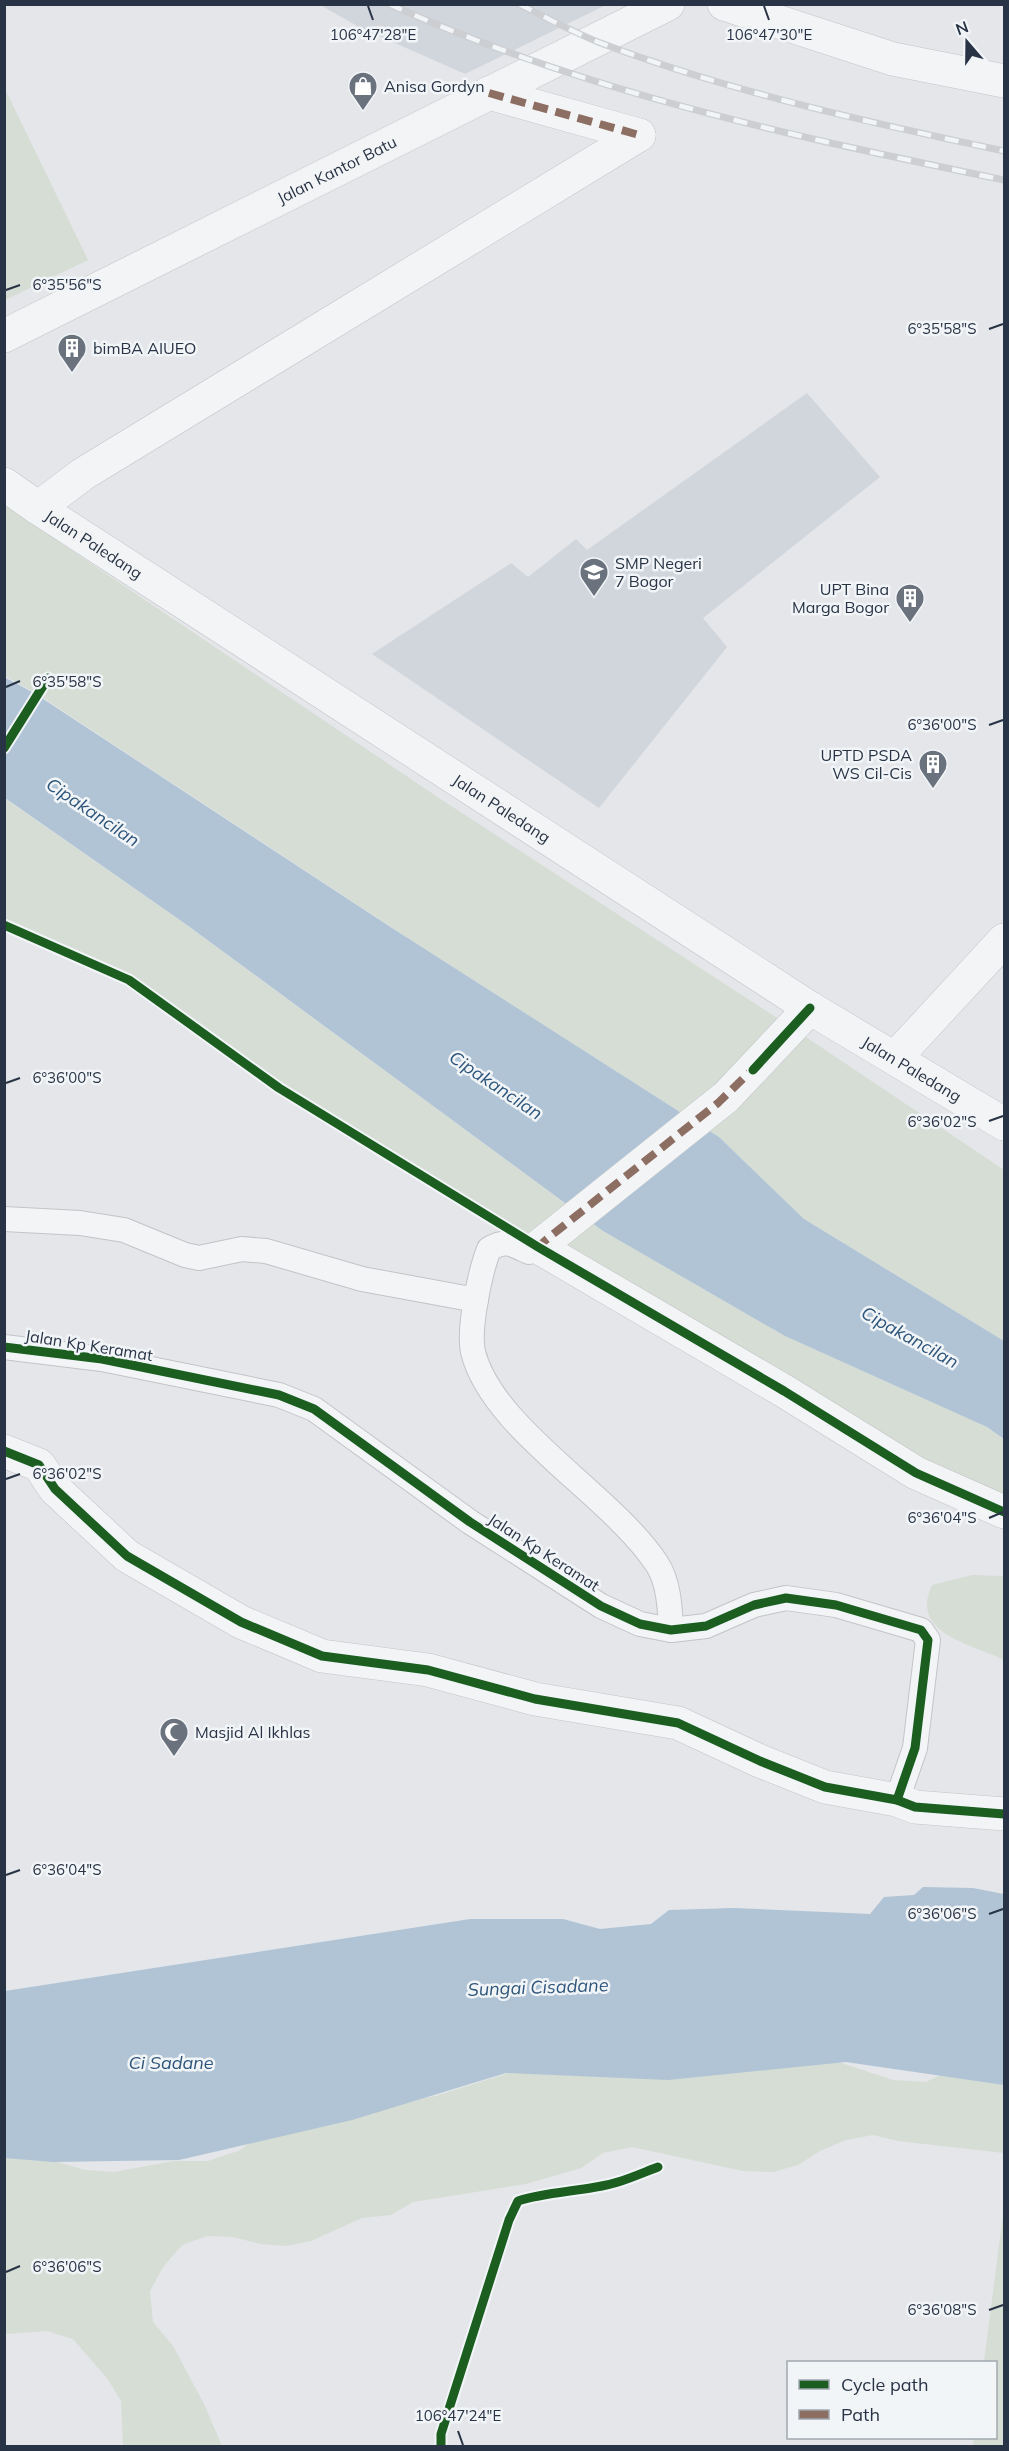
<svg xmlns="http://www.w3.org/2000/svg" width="1009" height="2451" font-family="Mulish,sans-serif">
	<rect width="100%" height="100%" fill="#e4e6e9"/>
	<g fill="#d1d6dd">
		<polygon points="320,5 606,5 465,74 361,28"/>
		<polygon points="807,393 880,477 703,618 727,647 599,808 372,654 511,563 528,577 576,539 587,550"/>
	</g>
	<g fill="#d5ddd4">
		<polygon points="4,87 88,260 5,300 4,300"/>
		<polygon points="4,505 442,800 791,1027 1004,1170 1004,1341 804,1219 719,1137 420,946 34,692 5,676"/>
		<polygon points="4,798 181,921 603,1231 785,1336 987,1427 1004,1439 1004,1512 443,1188 279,1088 129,980 5,925"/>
		<path d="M972 1575 1004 1576V1664L1002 1659C978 1647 927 1637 927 1604 927 1598 930 1591 932 1585Z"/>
		<polygon points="805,2051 893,2080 926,2082 951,2070 1004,2076 1004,2153 898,2141 873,2135 846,2140 820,2151 798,2165 773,2172 743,2171 632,2147 603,2153 581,2168 526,2184 413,2202 391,2215 362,2218 311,2241 286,2246 261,2244 233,2237 207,2236 182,2245 163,2267 150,2291 153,2322 173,2346 204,2404 222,2446 123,2446 121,2401 107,2378 73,2339 47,2331 5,2334 4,2154 50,2160 85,2170 114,2172 174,2161 208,2161 238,2151 287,2119 436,2096 527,2067"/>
		<polygon points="1004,2207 1004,2446 973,2446 974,2438 996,2438 996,2362 984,2362"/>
	</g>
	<g fill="#b0c4d6">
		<polygon points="4,677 34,693 392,928 719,1137 804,1219 1004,1341 1004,1439 987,1427 785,1336 603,1231 187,925 5,798"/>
		<polygon points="923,1887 973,1888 1004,1894 1004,2085 846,2062 668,2080 506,2073 352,2120 179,2160 53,2162 5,2158 5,1991 470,1919 563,1919 600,1929 651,1924 669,1910 734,1908 870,1914 884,1897 914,1895"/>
	</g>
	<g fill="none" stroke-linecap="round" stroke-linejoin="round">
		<g stroke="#c2c4c7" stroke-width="26">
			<g id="service">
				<polyline points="4,1219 80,1223 124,1230 185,1255 199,1258 242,1249 266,1251 362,1279 476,1300"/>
				<path d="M538 1247 529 1252C512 1244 506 1239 489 1249 480 1272 468 1329 473 1352 492 1429 612 1495 657 1564 669 1582 670 1609 671 1630"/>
				<polyline points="4,1347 102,1359 279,1395 314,1409 470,1522 601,1606 640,1624 671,1630 706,1626 754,1605 786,1598 836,1605 921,1630 928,1640 915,1748 897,1800"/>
			</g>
		</g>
		<g stroke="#c2c4c7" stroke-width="34">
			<g id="minor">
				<polyline points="724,4 893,59 1004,81"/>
				<polyline points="489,93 639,135"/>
				<path id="s1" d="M4 336 668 4"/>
				<polyline points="38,508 83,474 639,135"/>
				<polyline points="810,1008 726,1097 538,1247 784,1391 916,1473 1004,1512"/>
				<polyline points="896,1057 1004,940"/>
				<polyline points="4,1451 39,1465 55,1489 127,1556 241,1622 322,1656 428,1670 535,1699 678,1723 760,1761 825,1787 897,1800 915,1807 1004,1814"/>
			</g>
		</g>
		<g stroke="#c2c4c7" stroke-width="34">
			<g id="tertiary">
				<path id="s2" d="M4 484 38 508 810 1008 1004 1124"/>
			</g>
		</g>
		<use href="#service" stroke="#f3f4f6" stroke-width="24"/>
		<use href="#minor" stroke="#f3f4f6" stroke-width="33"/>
		<use href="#tertiary" stroke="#f3f4f6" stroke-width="33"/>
		<g stroke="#ccced1" stroke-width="7">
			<g id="rail">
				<path d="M389 4C584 92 796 137 1004 180"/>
				<path d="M519 4C545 17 571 31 598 42 730 92 867 122 1004 151"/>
			</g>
		</g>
		<use href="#rail" stroke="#f2f5f8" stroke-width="4.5" stroke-dasharray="14" stroke-linecap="butt"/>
		<g stroke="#8d6e63" stroke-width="8" stroke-dasharray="15 8" stroke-linecap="butt">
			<polyline points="489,93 639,135"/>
			<polyline points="540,1249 538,1247 547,1239 718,1103 757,1065"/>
		</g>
		<g stroke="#f2f5f8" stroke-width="13">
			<g id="cycleway">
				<polyline points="4,748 48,678"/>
				<polyline points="4,925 129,980 279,1088 538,1247 784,1391 916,1473 1004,1512"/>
				<polyline points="753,1070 810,1008"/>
				<polyline points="4,1347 102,1359 279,1395 314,1409 470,1522 601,1606 640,1624 671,1630 706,1626 754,1605 786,1598 836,1605 921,1630 928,1640 915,1748 897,1800"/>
				<polyline points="4,1451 39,1465 55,1489 127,1556 241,1622 322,1656 428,1670 535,1699 678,1723 760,1761 825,1787 897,1800 915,1807 1004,1814"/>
				<path d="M441 2446V2434L509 2220 518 2201C543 2193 569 2192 596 2187 618 2184 637 2175 658 2167"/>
			</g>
		</g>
		<use href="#cycleway" stroke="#1b5e20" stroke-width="9"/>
	</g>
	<path fill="none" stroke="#283445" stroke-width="2" d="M368 6 373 20M764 6 769 20M6 290 20 285M989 329 1003 324M6 687 20 681M989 725 1003 720M6 1083 20 1078M989 1121 1003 1116M6 1479 20 1474M989 1518 1003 1512M6 1875 20 1870M989 1914 1003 1909M6 2272 20 2266M989 2310 1003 2305M458 2431 463 2445"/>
	<defs>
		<g id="shop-pin" transform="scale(1.5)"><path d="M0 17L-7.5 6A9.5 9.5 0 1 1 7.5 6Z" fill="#6a727e" stroke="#f2f5f8"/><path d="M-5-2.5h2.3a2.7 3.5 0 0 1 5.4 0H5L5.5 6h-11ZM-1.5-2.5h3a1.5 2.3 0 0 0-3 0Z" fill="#fff"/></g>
		<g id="building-pin" transform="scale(1.5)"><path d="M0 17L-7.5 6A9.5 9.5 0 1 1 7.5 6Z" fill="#6a727e" stroke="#f2f5f8"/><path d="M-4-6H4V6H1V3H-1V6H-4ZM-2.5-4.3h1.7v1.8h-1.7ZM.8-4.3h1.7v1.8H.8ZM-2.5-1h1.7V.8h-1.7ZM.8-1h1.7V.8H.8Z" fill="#fff"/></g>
		<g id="school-pin" transform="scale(1.5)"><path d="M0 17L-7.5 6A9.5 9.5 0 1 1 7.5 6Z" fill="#6a727e" stroke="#f2f5f8"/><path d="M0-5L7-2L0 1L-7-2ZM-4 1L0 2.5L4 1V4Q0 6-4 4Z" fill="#fff"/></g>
		<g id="mosque-pin" transform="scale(1.5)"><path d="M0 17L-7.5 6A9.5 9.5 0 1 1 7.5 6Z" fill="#6a727e" stroke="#f2f5f8"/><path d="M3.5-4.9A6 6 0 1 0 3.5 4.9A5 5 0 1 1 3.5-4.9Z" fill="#fff"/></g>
	</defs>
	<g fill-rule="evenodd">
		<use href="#shop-pin" x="363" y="86"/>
		<use href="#building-pin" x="72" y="348"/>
		<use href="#school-pin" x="594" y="572"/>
		<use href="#building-pin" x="910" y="598"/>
		<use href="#building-pin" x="933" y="764"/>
		<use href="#mosque-pin" x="174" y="1732"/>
	</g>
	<g text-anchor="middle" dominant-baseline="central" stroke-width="5" stroke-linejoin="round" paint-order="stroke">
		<g font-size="16" fill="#283445" stroke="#f2f5f8" text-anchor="start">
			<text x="384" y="86">Anisa Gordyn</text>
			<text x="93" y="348">bimBA AIUEO</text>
			<text x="615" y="563">SMP Negeri<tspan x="615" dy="18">7 Bogor</tspan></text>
			<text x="889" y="589" text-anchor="end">UPT Bina<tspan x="889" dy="18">Marga Bogor</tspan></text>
			<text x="912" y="755" text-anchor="end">UPTD PSDA<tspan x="912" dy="18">WS Cil-Cis</tspan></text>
			<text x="195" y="1732">Masjid Al Ikhlas</text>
		</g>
		<g font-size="16" fill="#283445" stroke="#f2f5f8">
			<text stroke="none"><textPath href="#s1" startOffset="372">Jalan Kantor Batu</textPath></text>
			<text stroke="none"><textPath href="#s2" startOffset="108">Jalan Paledang</textPath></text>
			<text stroke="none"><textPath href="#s2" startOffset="594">Jalan Paledang</textPath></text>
			<text stroke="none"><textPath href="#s2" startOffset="1080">Jalan Paledang</textPath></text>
			<text transform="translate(89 1345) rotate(9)">Jalan Kp Keramat</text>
			<text transform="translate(544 1552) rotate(33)">Jalan Kp Keramat</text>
		</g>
		<g font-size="18" font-style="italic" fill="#2e557c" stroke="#f2f5f8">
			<text transform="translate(93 812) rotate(34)">Cipakancilan</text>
			<text transform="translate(496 1085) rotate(34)">Cipakancilan</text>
			<text transform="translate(910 1337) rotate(29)">Cipakancilan</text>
			<text transform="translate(538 1987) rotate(-2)">Sungai Cisadane</text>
			<text x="171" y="2062">Ci Sadane</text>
		</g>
	</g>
	<g font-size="15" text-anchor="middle" fill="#283445" stroke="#f2f5f8" stroke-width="5" stroke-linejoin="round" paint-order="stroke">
		<text x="373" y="40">106°47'28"E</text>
		<text x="769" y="40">106°47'30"E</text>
		<text x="67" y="290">6°35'56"S</text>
		<text x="942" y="334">6°35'58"S</text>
		<text x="67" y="687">6°35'58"S</text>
		<text x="942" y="730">6°36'00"S</text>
		<text x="67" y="1083">6°36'00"S</text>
		<text x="942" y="1127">6°36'02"S</text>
		<text x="67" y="1479">6°36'02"S</text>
		<text x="942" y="1523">6°36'04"S</text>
		<text x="67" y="1875">6°36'04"S</text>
		<text x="942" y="1919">6°36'06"S</text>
		<text x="67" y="2272">6°36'06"S</text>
		<text x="942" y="2315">6°36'08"S</text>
		<text x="458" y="2421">106°47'24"E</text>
	</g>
	<rect width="1009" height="2451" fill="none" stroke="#283445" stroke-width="12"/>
	<rect x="787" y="2361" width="210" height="78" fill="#f2f5f8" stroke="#a1a8b0" stroke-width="1.5"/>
	<rect x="799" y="2380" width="30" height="9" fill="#1b5e20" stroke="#a1a8b0" stroke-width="1.5"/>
	<text x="841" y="2391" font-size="18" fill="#283445">Cycle path</text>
	<rect x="799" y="2410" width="30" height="9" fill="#8d6e63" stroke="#a1a8b0" stroke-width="1.5"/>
	<text x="841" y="2421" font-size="18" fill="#283445">Path</text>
	<g transform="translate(967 42) rotate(340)" stroke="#f2f5f8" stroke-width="4.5" paint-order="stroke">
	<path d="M0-4.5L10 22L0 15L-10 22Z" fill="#283445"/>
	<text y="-9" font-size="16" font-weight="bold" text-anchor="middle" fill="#283445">N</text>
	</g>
</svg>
